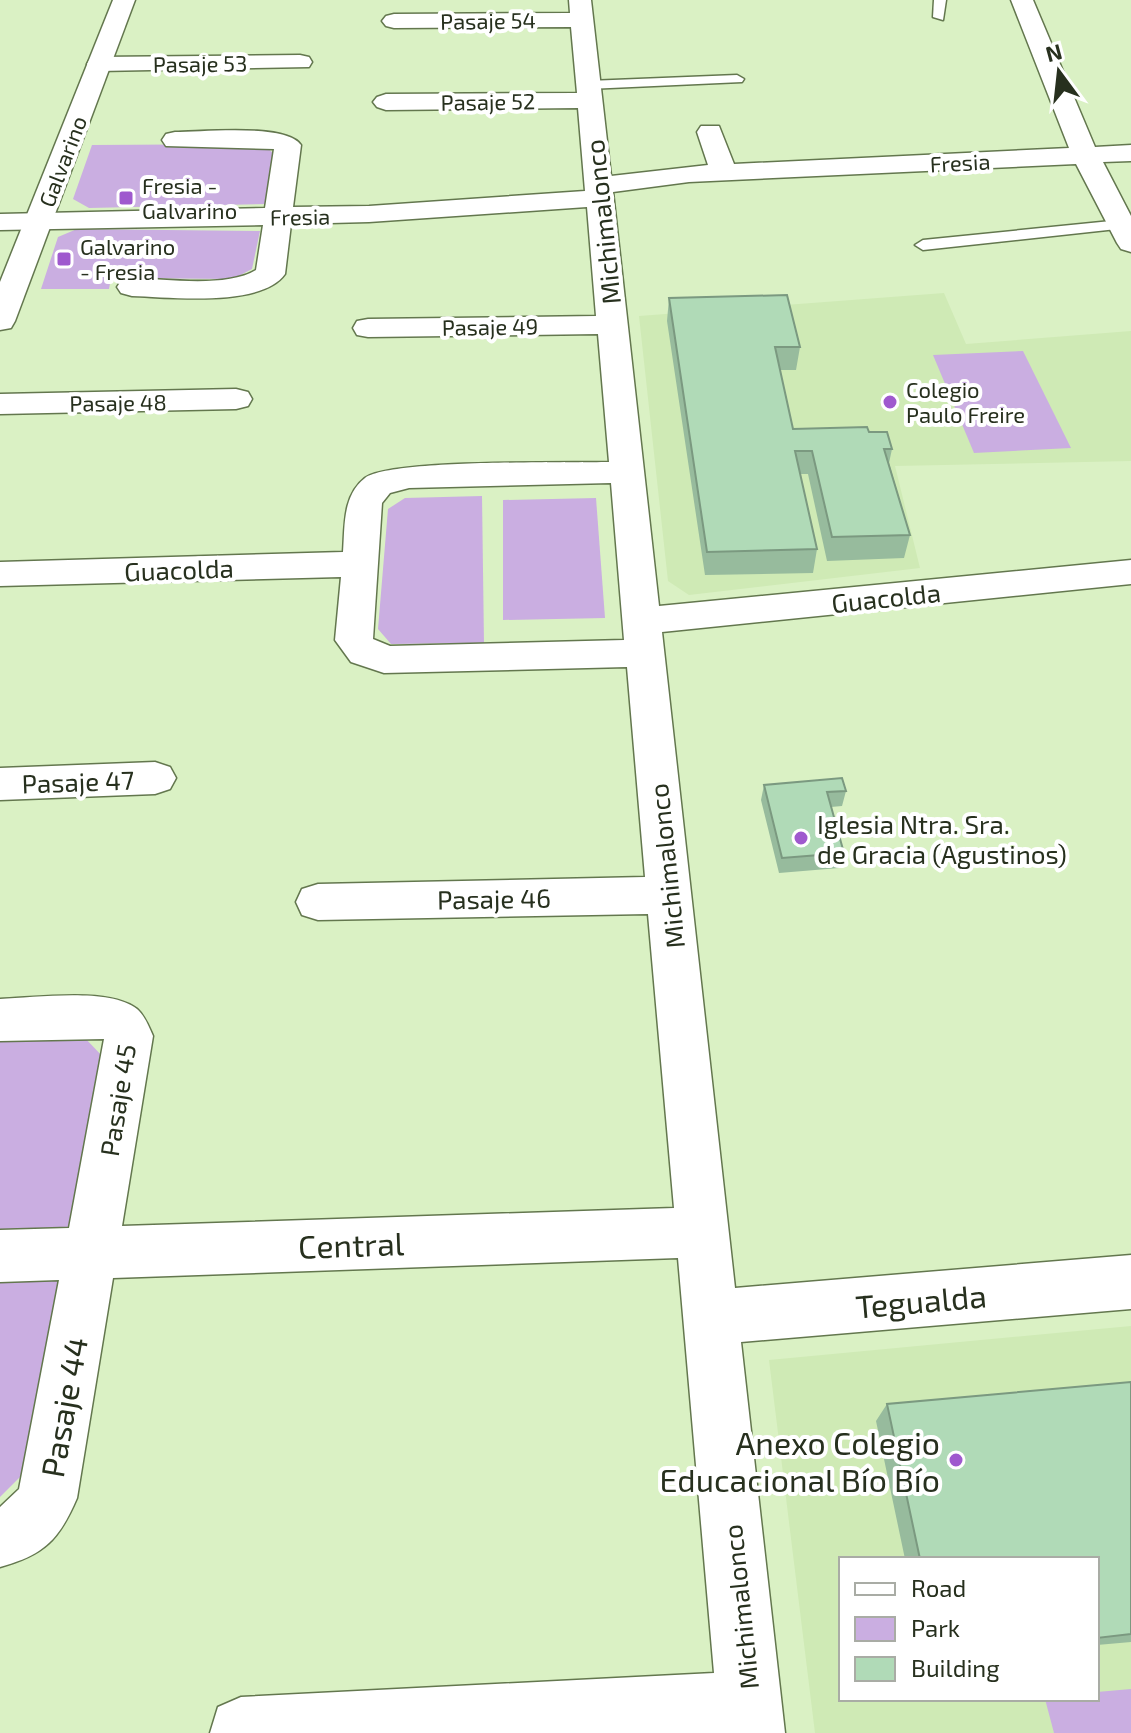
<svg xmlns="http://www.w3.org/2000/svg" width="1131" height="1733" font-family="'Exo 2',sans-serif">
	<rect width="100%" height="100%" fill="#daf1c4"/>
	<g fill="#cfeab5" fill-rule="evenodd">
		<polygon points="944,293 966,344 1131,331 1131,461 895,466 920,568 689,595 668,581 639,316"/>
		<path d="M1131 1326V1733H815L769 1360ZM841 1559H1097V1699H841Z"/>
	</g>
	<g fill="#caaee1">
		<polygon points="263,144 273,153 268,204 89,208 73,199 92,145"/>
		<polygon points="77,229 260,231 252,269 233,279 111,278 109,289 41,289 58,237"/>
		<polygon points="1023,351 1071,448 974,453 933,355"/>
		<polygon points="482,496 484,643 391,644 378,629 388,509 405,498"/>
		<polygon points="596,498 605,618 503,620 503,500"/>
		<polygon points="82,1035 106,1060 24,1473 0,1497 0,1039"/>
		<polygon points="1131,1689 1131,1733 1054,1733 1045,1699 1097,1699 1097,1692"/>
	</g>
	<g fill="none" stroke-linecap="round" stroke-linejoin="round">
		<g stroke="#63774e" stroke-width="3">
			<g id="service">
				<polygon points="934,0 946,0 943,20 933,17"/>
				<polygon points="737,75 744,79 742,82 588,89 581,85 588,81"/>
				<polygon points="1121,220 1126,222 1126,228 923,250 915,245 923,240"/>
			</g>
		</g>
		<g stroke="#63774e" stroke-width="3">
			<g id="minor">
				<path d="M569 0H591L611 176 708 165 697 132 701 126H719L734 164 1069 148 1011 0H1033L1095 147 1131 145V161L1103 162 1131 216V252L1121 249 1117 243 1076 164 689 182 613 192 659 606 1131 560V584L662 632 735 1288 1131 1255V1309L741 1342 785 1733H210L218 1707 241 1697 714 1673 678 1258 113 1278 77 1498C59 1540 44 1555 0 1567V1507L19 1489 59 1280 0 1282V1230L69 1228 104 1039 0 1041V999C35 998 109 987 137 1009 145 1016 149 1027 153 1036L122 1226 674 1208 648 914 318 920 302 915 296 902 302 889 318 884 645 877 627 667 384 673 351 662 335 640 341 577 0 586V562L343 552C345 527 342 496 365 478 391 459 566 463 609 462L598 334 368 337 357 335 353 328 357 321 368 319 596 316 587 207 369 222 291 224 285 274C261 308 169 297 132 296L121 293 117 287 121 281 132 278C166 279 227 288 256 270L263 225 0 230V214L265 208 274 149 166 146 162 140 166 134 175 132C202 132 286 123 301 145L293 207 369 206 585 191 578 108 386 110 377 107 373 102 377 97 386 94 577 93 571 27 394 28 386 26 382 21 386 16 394 14 570 13ZM611 483 624 640 390 646 373 639 382 503 390 493 409 488Z"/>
				<polygon points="300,55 309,57 312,62 309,67 99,71 90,69 87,64 90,59 99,57"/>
				<polygon points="236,389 248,392 252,399 248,406 236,409 0,414 0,394"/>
				<polygon points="155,762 170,767 176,778 170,789 155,794 0,800 0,768"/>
			</g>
		</g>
		<g stroke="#63774e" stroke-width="3">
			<polygon id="tertiary" points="113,0 135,0 15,321 11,328 0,330 0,282"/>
		</g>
		<use href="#service" fill="#fff" fill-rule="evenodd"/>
		<use href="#minor" fill="#fff" fill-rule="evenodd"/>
		<use href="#tertiary" fill="#fff" fill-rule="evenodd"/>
	</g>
	<g fill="#97bb9d">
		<polygon points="669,298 800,347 796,370 780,370 793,429 869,432 892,449 889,463 910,535 904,558 827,561 808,474 800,474 817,549 813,573 705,575 667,321"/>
		<polygon points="764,785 846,791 842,806 831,807 844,853 839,868 779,873 761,800"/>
		<polygon points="1131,1382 1131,1642 1097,1645 1097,1559 905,1559 876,1421 887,1404"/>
	</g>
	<g fill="#b0dab7" stroke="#7b9980" stroke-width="2">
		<polygon points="787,295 800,347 775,347 793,429 867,427 869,432 887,432 892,449 884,449 910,535 832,537 812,451 795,451 817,549 707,552 669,298"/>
		<polygon points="842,778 846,791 827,792 844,853 782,858 764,785"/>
		<polygon points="1131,1382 1131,1634 1097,1638 1097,1559 920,1559 887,1404"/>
	</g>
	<g fill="#9f59ce" stroke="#fff" stroke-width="3">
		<rect x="118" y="190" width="16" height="16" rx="4"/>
		<rect x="56" y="251" width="16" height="16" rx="4"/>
		<circle cx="890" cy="402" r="8"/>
		<circle cx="801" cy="838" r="8"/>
		<circle cx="956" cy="1460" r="8"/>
	</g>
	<g text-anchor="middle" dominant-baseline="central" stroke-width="8" stroke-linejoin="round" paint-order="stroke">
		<g font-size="22" fill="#27301e" stroke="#fff">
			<text transform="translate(488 20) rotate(-1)">Pasaje 54</text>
			<text transform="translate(200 63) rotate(-1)">Pasaje 53</text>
			<text transform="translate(488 101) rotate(-1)">Pasaje 52</text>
			<text transform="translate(62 161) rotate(-69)">Galvarino</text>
			<text transform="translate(960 162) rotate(-3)">Fresia</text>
			<text transform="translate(300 216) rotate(-1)">Fresia</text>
			<text transform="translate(490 326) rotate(-1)">Pasaje 49</text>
			<text transform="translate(118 402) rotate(-1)">Pasaje 48</text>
		</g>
		<g font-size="22" fill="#27301e" stroke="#fff" text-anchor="start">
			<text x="142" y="185">Fresia -<tspan x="142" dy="25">Galvarino</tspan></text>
			<text x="80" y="246">Galvarino<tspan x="80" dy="25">- Fresia</tspan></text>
			<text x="906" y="389">Colegio<tspan x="906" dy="25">Paulo Freire</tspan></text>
		</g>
		<g font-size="26" fill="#27301e" stroke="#fff">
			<text transform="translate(602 222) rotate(-96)">Michimalonco</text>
			<text transform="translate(179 569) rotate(-2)">Guacolda</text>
			<text transform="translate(886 597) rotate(-6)">Guacolda</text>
			<text transform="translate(78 781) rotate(-2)">Pasaje 47</text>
			<text transform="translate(666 866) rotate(-96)">Michimalonco</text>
			<text transform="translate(494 898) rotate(-1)">Pasaje 46</text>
			<text transform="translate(117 1100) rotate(-81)">Pasaje 45</text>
			<text transform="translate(740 1607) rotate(-96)">Michimalonco</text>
		</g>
		<g font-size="26" fill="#27301e" stroke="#fff" text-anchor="start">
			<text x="817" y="823">Iglesia Ntra. Sra.<tspan x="817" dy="30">de Gracia (Agustinos)</tspan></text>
		</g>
		<g font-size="32" fill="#27301e" stroke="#fff">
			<text transform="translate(351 1244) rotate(-2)">Central</text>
			<text transform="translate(921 1300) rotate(-5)">Tegualda</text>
			<text transform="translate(63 1407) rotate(-80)">Pasaje 44</text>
		</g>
		<g font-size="32" fill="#27301e" stroke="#fff" text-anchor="end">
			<text x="940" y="1442">Anexo Colegio<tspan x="940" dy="37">Educacional Bío Bío</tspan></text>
		</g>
	</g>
	<rect x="839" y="1557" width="260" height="144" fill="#ffffff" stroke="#a9aca5" stroke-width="2"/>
	<rect x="855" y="1583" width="40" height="12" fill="#ffffff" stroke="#a9aca5" stroke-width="2"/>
	<text x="911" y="1597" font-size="24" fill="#27301e">Road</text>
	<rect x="855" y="1617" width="40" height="24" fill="#caaee1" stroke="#a9aca5" stroke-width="2"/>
	<text x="911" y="1637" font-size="24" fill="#27301e">Park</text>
	<rect x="855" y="1657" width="40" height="24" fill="#b0dab7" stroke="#a9aca5" stroke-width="2"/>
	<text x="911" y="1677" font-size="24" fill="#27301e">Building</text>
	<g transform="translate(1059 72) rotate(345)" stroke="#ffffff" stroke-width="6" paint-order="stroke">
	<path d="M0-6L14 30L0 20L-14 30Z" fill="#27301e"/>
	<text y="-12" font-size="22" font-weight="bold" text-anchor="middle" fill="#27301e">N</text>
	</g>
</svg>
